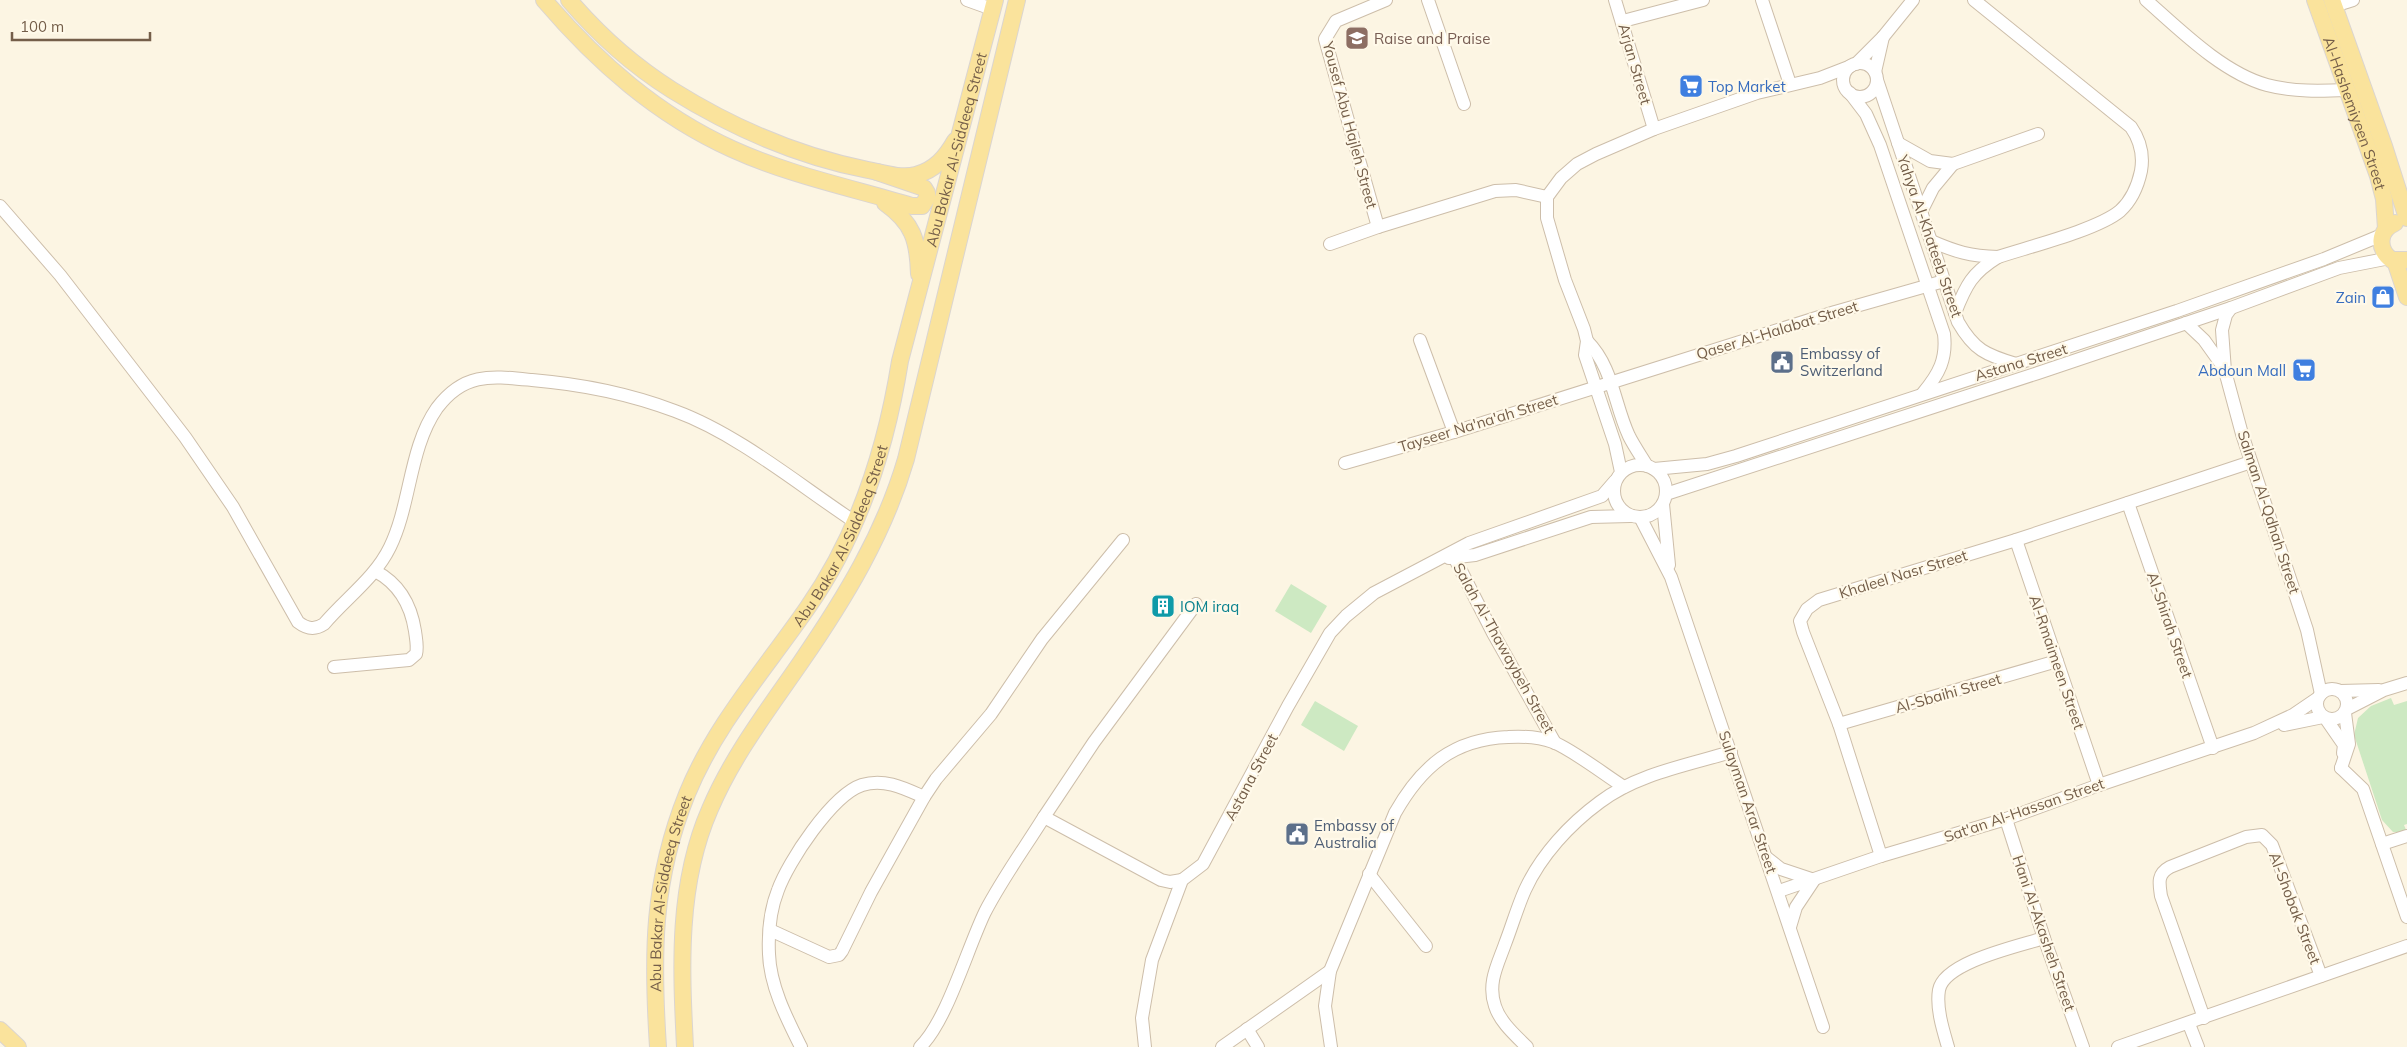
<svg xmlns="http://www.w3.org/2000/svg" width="2407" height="1047" font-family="Mulish,sans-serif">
	<rect width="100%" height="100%" fill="#fcf5e3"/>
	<g fill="#cde9c2">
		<polygon points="1291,584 1327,606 1311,633 1275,611"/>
		<polygon points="2391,698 2394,705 2407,701 2407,824 2404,825 2407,832 2393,832 2382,820 2354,735 2358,718 2371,706"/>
		<polygon points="1315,701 1358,726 1344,751 1301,725"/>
	</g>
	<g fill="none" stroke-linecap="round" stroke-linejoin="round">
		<g stroke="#cdbeaa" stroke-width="14">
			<g id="minor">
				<polyline points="967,0 992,9"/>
				<polyline points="1428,0 1464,104"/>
				<polyline points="1615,0 1654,129"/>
				<polyline points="1762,0 1790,84"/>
				<path d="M2146 0C2180 30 2223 73 2267 85 2293 92 2321 91 2347 90"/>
				<polyline points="2334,6 2353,0"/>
				<polyline points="1623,21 1703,0"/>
				<circle cx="1860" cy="80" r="17"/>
				<polyline points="1856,64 1883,37 1913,0"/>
				<polyline points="1875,72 1883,37"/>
				<path d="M1877 80 1958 322C1974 350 1986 355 2016 364"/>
				<path d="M1850 93 1866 114 1880 145 1944 334C1947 359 1939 374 1923 393"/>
				<polyline points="1898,143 1930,161 1953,164 2038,134"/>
				<path d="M0 206 60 275 185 437 233 507 298 622C307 629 315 630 324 624 346 598 375 578 390 547 411 504 409 448 437 408 464 372 491 376 532 380 580 384 630 394 675 411 738 434 799 485 855 522"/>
				<polyline points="1922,210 1933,188 1953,164"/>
				<polyline points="1378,227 1325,39 1336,21 1386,0"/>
				<path d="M1931 241C1956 252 1970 256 1998 257"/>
				<polyline points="1330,244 1378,227 1495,191 1516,190 1547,197"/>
				<polyline points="2231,308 2226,315 2222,330 2225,371 2242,434 2307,630 2321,694"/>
				<path d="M1955 313C1966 285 1972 273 1998 257 2028 247 2097 230 2120 211 2131 201 2138 185 2141 171 2144 154 2140 140 2131 127L1974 0"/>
				<polyline points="2186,323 2204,340 2224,368"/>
				<polyline points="1420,340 1454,432"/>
				<path d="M1587 341C1613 367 1614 404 1629 436 1634 446 1641 456 1647 466"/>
				<polyline points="1345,463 1454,432 1835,312 1944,281"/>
				<circle cx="1640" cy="491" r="26"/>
				<polyline points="1654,469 1707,464 1736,456 2177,311 2324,259 2382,235"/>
				<polyline points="1621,472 1615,444 1585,355 1587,341 1584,329 1565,280 1547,218 1547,197 1561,178 1577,164 1596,154 1654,129 1757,93 1820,78 1851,66"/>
				<polyline points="1666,494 2038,373 2231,308 2339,268 2390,258"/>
				<polyline points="2128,503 2213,748"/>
				<polyline points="1663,504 1669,565"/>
				<polyline points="1640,517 1671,577 1823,1027"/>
				<polyline points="2016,540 2099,785"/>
				<polyline points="1452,553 1493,633 1555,743"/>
				<polyline points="1449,558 1475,555 1591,517 1630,516"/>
				<path d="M334 667 409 660 416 654C418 647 416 639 415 631 411 605 400 584 375 571"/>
				<circle cx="2332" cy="704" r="15"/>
				<polyline points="2340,691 2379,690"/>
				<polyline points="2347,709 2384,690 2407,683"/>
				<polyline points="2326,719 2344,745 2343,753"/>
				<polyline points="1839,724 2057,661"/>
				<polyline points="2284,725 2323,717"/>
				<polyline points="2341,768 2363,789 2407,917"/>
				<polyline points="2341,768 2349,744 2345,713"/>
				<polyline points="2006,819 2044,938 2083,1047"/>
				<polyline points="2382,844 2407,836"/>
				<polyline points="1881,856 1839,724 1803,632 1800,621 1807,609 1819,600 2016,540 2251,462"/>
				<polyline points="1767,858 1781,869 1814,880 1796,907 1790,927"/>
				<polyline points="1369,874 1426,946"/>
				<polyline points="1182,880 1170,882 1161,880 1044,817 1094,742 1196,604"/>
				<polyline points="1779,891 1881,856 2006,819 2099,785 2254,733 2293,715 2318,698"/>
				<polyline points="770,930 829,957 839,955 842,951 871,892 924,797 936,779 991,714 1042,639 1123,540"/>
				<path d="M2204 1018 2161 896C2159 883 2157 874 2170 867L2246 837 2262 835 2272 845 2321 976"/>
				<polyline points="2189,1024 2198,1047"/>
				<polyline points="1247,1029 1258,1047"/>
				<path d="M801 1047C787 1019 770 986 769 954 768 933 770 910 778 890 788 862 832 795 862 785 884 778 904 788 924 797"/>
				<path d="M920 1047C947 1021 967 949 985 912 1002 879 1024 849 1044 817"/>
				<polyline points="1145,1047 1142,1018 1152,960 1182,880 1203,864 1288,706 1330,633 1346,616 1374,593 1469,543 1602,496 1615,481"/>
				<polyline points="1222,1047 1330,971"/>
				<path d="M1331 1047 1325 1006 1330 971 1395 813C1421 767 1453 739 1508 737 1524 736 1539 737 1553 742 1573 750 1605 775 1624 787"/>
				<path d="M1527 1047C1515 1035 1500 1022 1495 1006 1487 983 1498 964 1505 944 1512 926 1517 908 1525 890 1541 855 1570 824 1600 802 1637 774 1688 765 1731 752"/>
				<path d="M1948 1047C1943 1030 1936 1008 1939 990 1944 962 2019 946 2044 938"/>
				<polyline points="2118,1047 2407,946"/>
			</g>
		</g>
		<g stroke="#dbd5d0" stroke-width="18">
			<g id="major">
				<path d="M544 0C597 62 657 115 732 149 789 175 852 188 912 206H922L927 198V193L924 188 877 172"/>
				<path d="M569 0C598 34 634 66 672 90 733 128 796 156 868 170 883 173 901 179 916 175 935 170 946 157 955 141"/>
				<path id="s1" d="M2315 0 2378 176 2384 199 2386 229"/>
				<polyline points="2332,0 2384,146 2407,218"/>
				<path d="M885 203C913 223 918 240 919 274"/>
				<path d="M2395 223C2378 230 2377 250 2392 260H2407"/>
				<polyline points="2395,261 2407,297"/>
				<polyline points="0,1030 18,1047"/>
				<path id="s2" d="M658 1047C652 955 652 881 687 794 715 725 766 668 808 607 859 534 886 449 900 361L995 0"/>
				<path d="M685 1047C681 967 677 884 710 809 733 755 768 710 801 662 845 598 884 534 906 459L1017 0"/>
			</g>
		</g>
		<use href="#minor" stroke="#fff" stroke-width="12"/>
		<use href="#major" stroke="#fae39c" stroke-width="16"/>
	</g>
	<defs>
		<g id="school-square" transform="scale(1.25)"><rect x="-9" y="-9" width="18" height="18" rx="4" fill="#8d6e63" stroke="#fff9e9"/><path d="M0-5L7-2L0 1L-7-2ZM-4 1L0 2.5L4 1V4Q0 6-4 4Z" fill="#fff"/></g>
		<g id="supermarket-square" transform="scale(1.25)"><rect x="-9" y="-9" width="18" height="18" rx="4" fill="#3f7fe0" stroke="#fff9e9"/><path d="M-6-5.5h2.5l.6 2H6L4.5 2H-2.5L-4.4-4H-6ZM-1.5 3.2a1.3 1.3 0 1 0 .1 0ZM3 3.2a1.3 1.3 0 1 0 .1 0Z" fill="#fff"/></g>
		<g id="shop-square" transform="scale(1.25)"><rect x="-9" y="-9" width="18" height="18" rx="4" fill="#3f7fe0" stroke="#fff9e9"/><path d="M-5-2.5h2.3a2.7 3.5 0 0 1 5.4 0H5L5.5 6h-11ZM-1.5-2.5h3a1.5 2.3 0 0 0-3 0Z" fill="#fff"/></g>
		<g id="civic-square" transform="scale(1.25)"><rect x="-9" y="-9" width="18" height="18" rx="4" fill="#5c6f8a" stroke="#fff9e9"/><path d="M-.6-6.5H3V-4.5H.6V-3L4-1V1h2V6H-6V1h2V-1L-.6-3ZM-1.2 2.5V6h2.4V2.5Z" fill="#fff"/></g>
		<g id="building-square" transform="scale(1.25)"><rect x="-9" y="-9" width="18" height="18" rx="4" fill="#0f9aa8" stroke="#fff9e9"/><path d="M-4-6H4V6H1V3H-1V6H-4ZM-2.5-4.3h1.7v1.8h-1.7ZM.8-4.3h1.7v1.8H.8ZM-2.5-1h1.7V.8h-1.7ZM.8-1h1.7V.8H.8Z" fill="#fff"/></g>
	</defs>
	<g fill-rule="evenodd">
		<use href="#school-square" x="1357" y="38"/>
		<use href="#supermarket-square" x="1691" y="86"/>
		<use href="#shop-square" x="2383" y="297"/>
		<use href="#civic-square" x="1782" y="362"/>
		<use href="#supermarket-square" x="2304" y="370"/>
		<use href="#building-square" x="1163" y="606"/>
		<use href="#civic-square" x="1297" y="834"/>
	</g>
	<g text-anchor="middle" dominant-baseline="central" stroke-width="4.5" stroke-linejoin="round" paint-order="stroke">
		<g font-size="15" fill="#785e54" stroke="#fff9e9" text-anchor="start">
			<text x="1374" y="38">Raise and Praise</text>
		</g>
		<g font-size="15" fill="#745e49" stroke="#fff9e9">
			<text transform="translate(1635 64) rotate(74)">Arjan Street</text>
			<text stroke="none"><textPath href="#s1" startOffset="120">Al-Hashemiyeen Street</textPath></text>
			<text transform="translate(1350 125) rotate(75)">Yousef Abu Hajleh Street</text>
			<text stroke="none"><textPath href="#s2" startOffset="964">Abu Bakar Al-Siddeeq Street</textPath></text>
			<text transform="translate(1930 236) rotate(71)">Yahya Al-Khateeb Street</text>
			<text transform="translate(1777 330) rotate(-17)">Qaser Al-Halabat Street</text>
			<text transform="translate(2021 362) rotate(-17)">Astana Street</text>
			<text transform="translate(1478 423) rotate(-17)">Tayseer Na'na'ah Street</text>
			<text transform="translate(2269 512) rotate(72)">Salman Al-Qdhah Street</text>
			<text stroke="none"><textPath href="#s2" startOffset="559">Abu Bakar Al-Siddeeq Street</textPath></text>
			<text transform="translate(1903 574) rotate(-17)">Khaleel Nasr Street</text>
			<text transform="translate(2170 625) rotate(71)">Al-Shirah Street</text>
			<text transform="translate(1504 648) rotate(61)">Salah Al-Thawaybeh Street</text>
			<text transform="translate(2057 662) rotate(71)">Al-Rmaimeen Street</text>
			<text transform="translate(1948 693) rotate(-16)">Al-Sbaihi Street</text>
			<text transform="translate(1251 777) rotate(-62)">Astana Street</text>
			<text transform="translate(1748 802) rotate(71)">Sulayman Arar Street</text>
			<text transform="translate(2024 810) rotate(-19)">Sat'an Al-Hassan Street</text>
			<text stroke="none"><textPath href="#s2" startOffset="155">Abu Bakar Al-Siddeeq Street</textPath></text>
			<text transform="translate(2295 908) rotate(69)">Al-Shobak Street</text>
			<text transform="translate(2044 933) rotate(71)">Hani Al-Akasheh Street</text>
		</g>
		<g font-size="15" fill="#366cbe" stroke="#fff9e9" text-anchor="end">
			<text x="1708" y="86" text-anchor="start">Top Market</text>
			<text x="2366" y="297">Zain</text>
			<text x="2286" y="370">Abdoun Mall</text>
		</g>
		<g font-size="15" fill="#4e5e75" stroke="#fff9e9" text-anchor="start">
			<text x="1800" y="353">Embassy of<tspan x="1800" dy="17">Switzerland</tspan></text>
			<text x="1314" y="825">Embassy of<tspan x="1314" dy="17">Australia</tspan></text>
		</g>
		<g font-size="15" fill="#0d838f" stroke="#fff9e9" text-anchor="start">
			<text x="1180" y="606">IOM iraq</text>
		</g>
	</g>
	<path d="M12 32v8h138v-8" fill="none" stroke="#745e49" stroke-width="2.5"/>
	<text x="20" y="32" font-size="15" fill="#745e49" stroke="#fff9e9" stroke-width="4" paint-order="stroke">100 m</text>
</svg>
